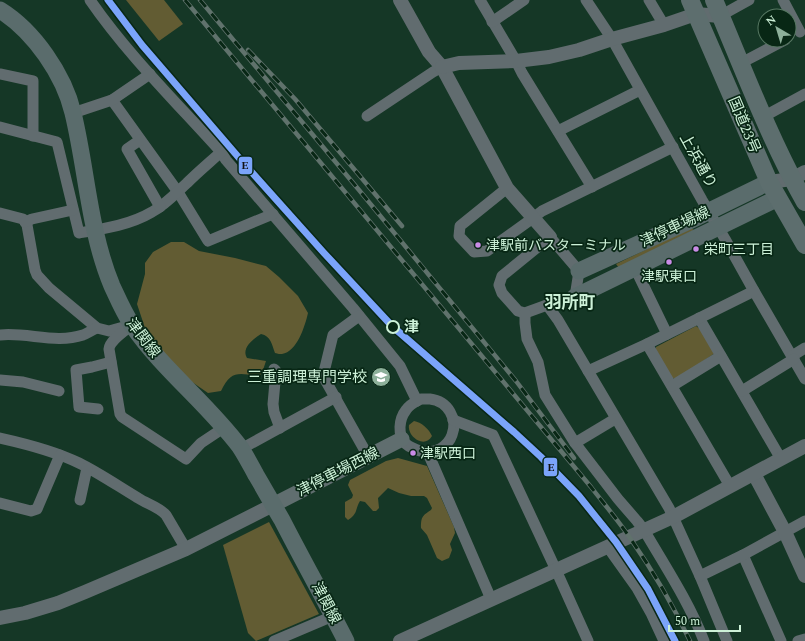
<svg xmlns="http://www.w3.org/2000/svg" width="805" height="641" font-family="Spectral,'Noto Sans JP',serif">
	<rect width="100%" height="100%" fill="#153726"/>
	<g fill="#625c33">
		<polygon points="126,0 164,0 183,24 159,41"/>
		<polygon points="691,228 694,230 619,268 616,264"/>
		<path d="M171 242H184L199 251 235 258 266 266 279 277 298 296 308 313C305 326 297 352 282 354 280 354 278 354 275 353 272 345 271 336 261 334 253 339 241 348 247 358L266 361 262 373 259 376C238 373 231 370 221 391L208 393 179 373 145 328 137 304 145 274V263L153 252Z"/>
		<polygon points="696,326 700,329 715,353 677,379 672,378 656,350 656,347"/>
		<path d="M414 421C421 422 429 429 432 436 425 449 407 437 409 425Z"/>
		<path d="M398 458 427 466 454 527 455 533 450 544 452 550 449 558 442 561 437 558 427 535 421 528C421 517 422 516 431 510L432 508 427 498 424 496H411L399 493 388 488 378 498 379 508 376 511H373L365 502 360 501C355 509 358 514 348 520L345 517V502L352 498 353 495 348 485 350 480 386 461Z"/>
		<polygon points="269,522 319,614 256,641 248,633 223,545"/>
	</g>
	<g fill="none" stroke-linecap="round" stroke-linejoin="round">
		<g stroke="#616c6f" stroke-width="11">
			<path d="M90 0C128 55 177 103 221 152L226 160 353 308 400 366 417 401"/>
			<polyline points="480,0 516,61 522,73 592,187"/>
			<polyline points="586,0 612,39 702,200 725,239 754,291 805,379"/>
			<polyline points="649,0 664,25"/>
			<polyline points="783,0 800,32"/>
			<polyline points="720,16 749,0"/>
			<polyline points="492,22 524,0"/>
			<polyline points="741,63 785,40"/>
			<polyline points="0,74 33,81 33,136"/>
			<polyline points="112,100 178,192 208,241 273,214"/>
			<polyline points="73,113 112,100 150,74"/>
			<polyline points="367,116 433,72 442,67"/>
			<polyline points="763,117 805,94"/>
			<path d="M0 127 57 142 79 233C103 229 130 225 152 212 165 205 176 193 187 183 198 172 210 162 221 152"/>
			<polyline points="558,131 640,90"/>
			<polyline points="140,140 127,149 160,207"/>
			<polyline points="507,188 460,226 459,236 474,252 487,251 533,218 542,211 673,147"/>
			<polyline points="0,213 23,219 27,225 35,270 37,275 49,288 97,328 109,331 127,326"/>
			<polyline points="25,222 32,219 73,210"/>
			<polygon points="550,237 579,271 575,297 547,305 525,313 518,311 502,293 499,285 502,276"/>
			<polyline points="635,268 667,334"/>
			<polyline points="547,305 558,320 669,508 700,576 727,641"/>
			<path d="M525 313V323L527 339 538 362 545 395 575 443 618 499 637 521 644 530C665 566 689 602 704 641"/>
			<polyline points="359,316 333,335 323,376 368,456"/>
			<polyline points="699,318 781,459"/>
			<path d="M132 325C125 331 110 340 109 349L120 414 122 417 186 459 201 443 225 427"/>
			<path d="M0 335C27 332 56 344 83 335 88 333 92 330 97 328"/>
			<polyline points="647,344 730,486"/>
			<polyline points="792,356 805,348"/>
			<polyline points="274,369 276,371 273,404 274,412 280,428"/>
			<polyline points="588,371 647,344 754,291"/>
			<polyline points="0,380 23,382 59,391"/>
			<polyline points="672,386 721,356"/>
			<polyline points="742,391 794,359"/>
			<path d="M421 399C424 399 427 399 430 399 448 401 458 419 452 435 450 441 445 446 440 449 432 453 425 453 417 450 413 448 409 447 406 444 397 435 399 419 406 410 410 404 415 402 421 399Z"/>
			<polyline points="98,409 79,407 76,370 92,367 111,362"/>
			<polyline points="453,420 493,435 556,570 588,641"/>
			<path d="M0 438C27 444 55 451 79 463 99 473 118 486 138 498 147 504 159 507 166 515L186 549"/>
			<polyline points="575,443 615,419"/>
			<polyline points="241,449 336,397"/>
			<polyline points="428,453 491,599"/>
			<polyline points="80,500 87,468"/>
			<polyline points="0,503 31,511 37,509 60,455"/>
			<polyline points="607,546 637,588 651,613 664,641"/>
			<polyline points="743,555 781,641"/>
			<polyline points="700,576 743,555 805,521"/>
			<polyline points="274,641 333,616"/>
			<polyline points="798,641 805,639"/>
		</g>
		<g stroke="#616c6f" stroke-width="14">
			<polyline points="400,0 429,52 442,67 507,188 550,237"/>
			<polyline points="442,67 459,63 516,61 549,57 579,50 612,39 664,25 696,14 720,16"/>
			<polyline points="769,182 792,179 805,172"/>
			<polyline points="754,474 785,532 805,576"/>
			<polyline points="0,618 25,613 58,603 85,592 186,549 273,505"/>
			<polyline points="400,641 673,517 805,446"/>
		</g>
		<polyline stroke="#606e6f" stroke-width="15" points="273,505 402,439"/>
		<g stroke="#5a6c6c" stroke-width="17">
			<path d="M0 10C34 31 64 75 73 113 87 171 89 231 112 286 118 299 124 313 132 325 163 370 207 403 240 447 246 456 251 466 256 475 265 490 273 505 282 520 303 561 325 600 346 641"/>
			<polyline points="579,271 689,221 769,182"/>
			<polyline points="575,297 778,198"/>
		</g>
		<g stroke="#5d6e6e" stroke-width="18">
			<polyline points="690,0 769,182 805,245"/>
			<path d="M714 0C743 68 769 138 805 202"/>
		</g>
		<g stroke="#60726c" stroke-width="4.5">
			<g id="rail">
				<path d="M185 0 591 487C604 504 618 520 630 538 653 571 673 605 690 641"/>
				<polyline points="200,0 359,190 516,381 574,458"/>
				<polyline points="248,50 295,99 402,226"/>
			</g>
		</g>
		<use href="#rail" stroke="#082715" stroke-width="3" stroke-dasharray="9" stroke-linecap="butt"/>
		<g stroke="#082715" stroke-width="10">
			<polyline id="rail-1" points="108,0 142,45 240,159 324,253 392,326 514,432 541,457 579,496 616,542 648,589 675,641"/>
		</g>
		<use href="#rail-1" stroke="#7ba4fa" stroke-width="7"/>
	</g>
	<defs>
		<g id="university-disc" transform="scale(1)"><circle r="9.5" fill="#8db09a" stroke="#082715"/><path d="M0-5L7-2L0 1L-7-2ZM-4 1L0 2.5L4 1V4Q0 6-4 4Z" fill="#fff"/></g>
	</defs>
	<g fill-rule="evenodd">
		<use href="#university-disc" x="381" y="377"/>
	</g>
	<g fill="#ca8be6" stroke="#082715" stroke-width="1.5">
		<circle cx="478" cy="245" r="3.5"/>
		<circle cx="696" cy="249" r="3.5"/>
		<circle cx="669" cy="262" r="3.5"/>
		<circle cx="413" cy="453" r="3.5"/>
	</g>
	<circle fill="#082715" stroke="#cdf1d8" stroke-width="2" cx="393" cy="327" r="6"/>
	<g text-anchor="middle" dominant-baseline="central" stroke-width="3.5" stroke-linejoin="round" paint-order="stroke">
		<g font-size="14" fill="#cdf1d8" stroke="#082715" text-anchor="start">
			<text x="486" y="245">津駅前バスターミナル</text>
			<text x="704" y="249">栄町三丁目</text>
			<text x="669" y="276" text-anchor="middle">津駅東口</text>
			<text x="420" y="453">津駅西口</text>
		</g>
		<g font-size="15" fill="#cdf1d8" stroke="#082715">
			<text transform="translate(744 125) rotate(67)">国道23号</text>
			<text transform="translate(698 161) rotate(61)">上浜通り</text>
			<text transform="translate(675 227) rotate(-25)">津停車場線</text>
			<text transform="translate(143 338) rotate(53)">津関線</text>
			<text transform="translate(338 472) rotate(-27)">津停車場西線</text>
			<text transform="translate(326 603) rotate(62)">津関線</text>
		</g>
		<g font-size="15" font-weight="bold" fill="#cdf1d8" stroke="#082715" text-anchor="start">
			<text x="404" y="327">津</text>
		</g>
		<g font-size="15" fill="#cdf1d8" stroke="#082715" text-anchor="end">
			<text x="367" y="377">三重調理専門学校</text>
		</g>
		<g font-size="17" font-weight="bold" fill="#cdf1d8" stroke="#082715">
			<text x="570" y="303">羽所町</text>
		</g>
	</g>
	<g stroke="#082715" stroke-width="1.5">
		<rect x="238" y="156" width="15" height="19" rx="4" fill="#7ba4fa"/>
		<rect x="543" y="457" width="15" height="20" rx="4" fill="#7ba4fa"/>
	</g>
	<g font-size="11" text-anchor="middle" font-weight="bold" fill="#111">
		<text x="245" y="169">E</text>
		<text x="551" y="471">E</text>
	</g>
	<g transform="translate(777 28) rotate(322)"><circle r="19" fill="#082715" stroke="#577863"/>
	<path d="M0-3L7 15L0 10L-7 15Z" fill="#8db09a"/>
	<text y="-6" font-size="11" font-weight="bold" text-anchor="middle" fill="#cdf1d8">N</text>
	</g>
	<path d="M669 625v6h71v-6" fill="none" stroke="#cdf1d8" stroke-width="2"/>
	<text x="675" y="625" font-size="12" fill="#cdf1d8" stroke="#082715" stroke-width="3" paint-order="stroke">50 m</text>
</svg>
